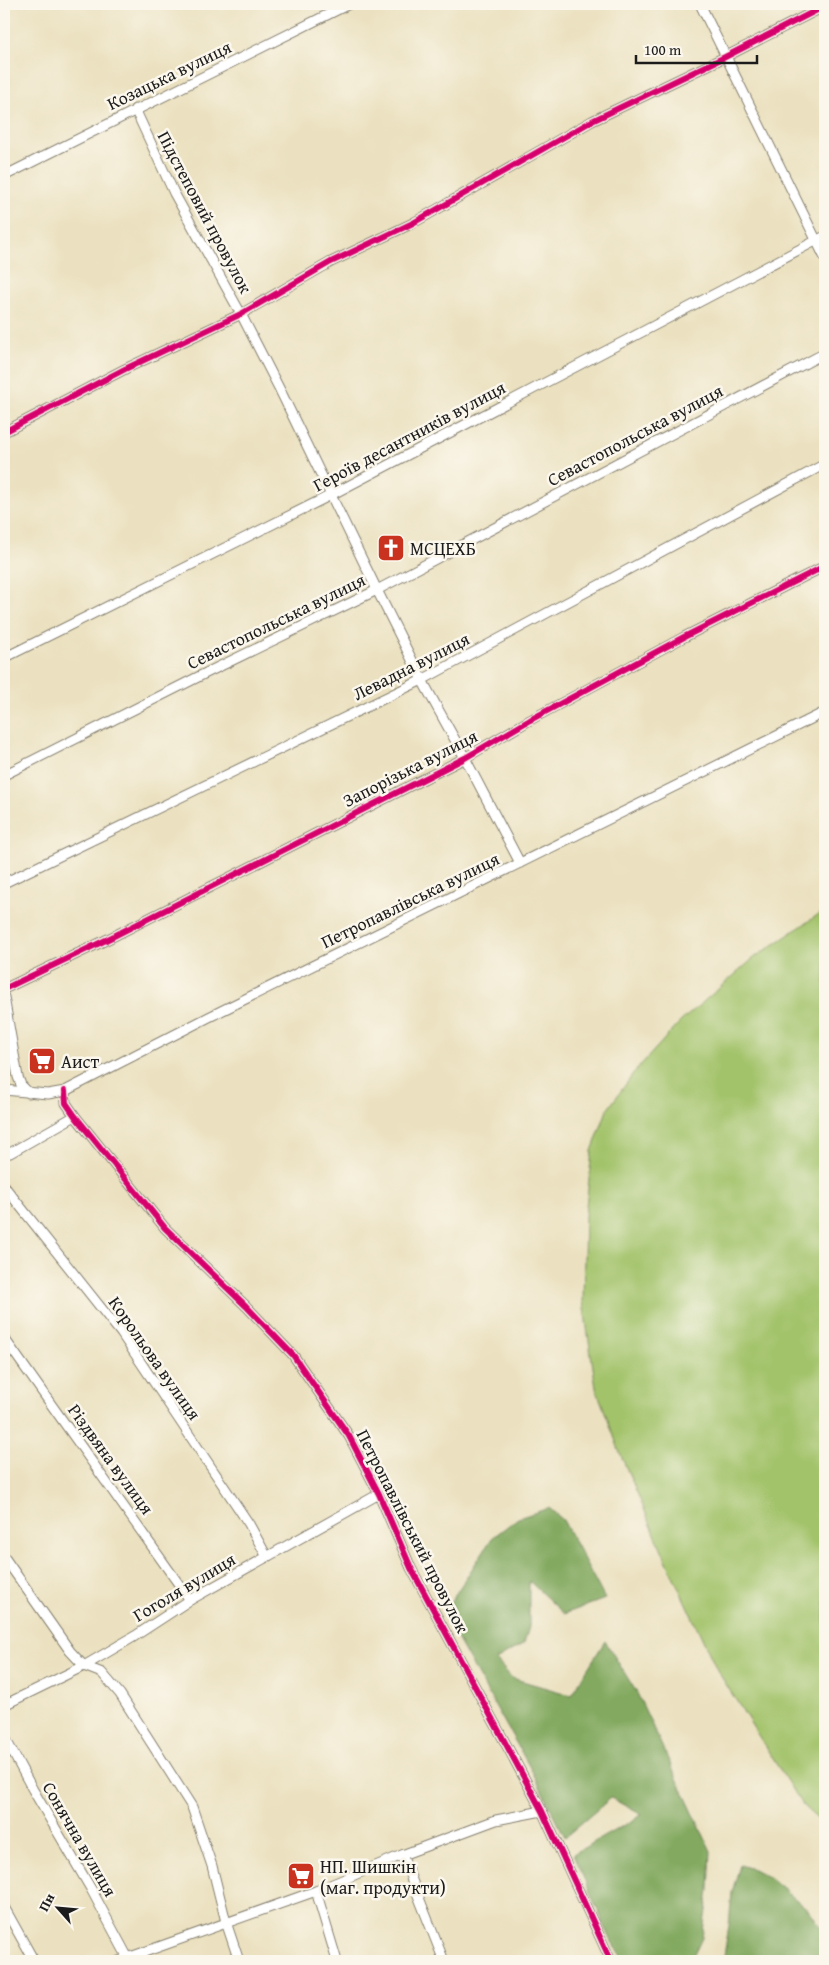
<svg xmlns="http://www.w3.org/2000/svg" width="829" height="1965" font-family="'Gentium Book Plus',serif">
	<rect width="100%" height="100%" fill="#fbf7ec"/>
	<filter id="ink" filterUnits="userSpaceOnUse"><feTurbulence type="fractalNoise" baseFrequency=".02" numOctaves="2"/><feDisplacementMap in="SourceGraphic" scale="10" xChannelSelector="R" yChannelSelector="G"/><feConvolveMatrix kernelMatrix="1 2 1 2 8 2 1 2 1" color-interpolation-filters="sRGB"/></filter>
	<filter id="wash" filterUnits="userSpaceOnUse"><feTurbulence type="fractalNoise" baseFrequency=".0096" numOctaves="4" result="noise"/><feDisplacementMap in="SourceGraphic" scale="20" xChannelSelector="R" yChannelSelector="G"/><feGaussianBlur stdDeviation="1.12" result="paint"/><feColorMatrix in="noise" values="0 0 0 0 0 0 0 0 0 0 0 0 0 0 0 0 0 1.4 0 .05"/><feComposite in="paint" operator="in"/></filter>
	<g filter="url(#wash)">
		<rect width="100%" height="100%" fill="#ebe1c0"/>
		<polygon fill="#a3c36b" stroke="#607044" points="825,910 825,1826 802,1805 717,1670 674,1578 622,1458 596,1388 583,1301 585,1216 592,1151 607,1110 637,1069 680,1022 754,958"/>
		<g fill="#82a95f" stroke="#4f623e">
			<polygon points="549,1508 563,1520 605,1599 564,1614 529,1581 529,1627 524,1643 496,1660 512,1678 571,1695 605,1641 637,1693 711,1851 709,1890 702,1938 691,1961 624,1961 612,1942 573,1854 642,1815 611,1798 565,1837 533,1773 445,1617 451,1601 492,1538 518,1518"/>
			<polygon points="740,1865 753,1869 770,1878 810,1911 825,1933 825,1954 818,1961 723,1961 729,1926 732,1892"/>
		</g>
	</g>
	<g filter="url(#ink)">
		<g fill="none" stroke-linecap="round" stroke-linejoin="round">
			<g stroke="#847e6e" stroke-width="11">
				<g id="minor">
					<polyline points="700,4 825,258"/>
					<polyline points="135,109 174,193 241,314 280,390 377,590 422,680 465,758 520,863"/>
					<polyline points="4,176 349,4"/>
					<polyline points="4,432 125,369 241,314 331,262 413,223 592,121 725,57 825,6"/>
					<polyline points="4,658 331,495 825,236"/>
					<polyline points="4,775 202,675 377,590 825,353"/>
					<polyline points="4,883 422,680 825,464"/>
					<polyline points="4,989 108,939 465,758 530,720 684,637 825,566"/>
					<polyline points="4,997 18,1077 21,1085 29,1093"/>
					<polyline points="4,1090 48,1094 65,1091 209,1017 825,712"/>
					<polyline points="65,1091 66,1103 75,1116 165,1228 246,1306 293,1355 349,1436 379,1494 411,1568 542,1811 611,1961"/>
					<polyline points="4,1154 10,1153 75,1116"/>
					<polyline points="4,1186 121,1333 249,1524 267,1557"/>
					<polyline points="4,1338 190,1600"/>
					<polyline points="4,1557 70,1651 84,1666 102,1673 120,1694 192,1807 212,1866 226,1922 239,1961"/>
					<polyline points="4,1705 84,1666 135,1636 190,1600 379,1494"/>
					<polyline points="4,1736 33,1790 91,1889 128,1958"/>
					<polyline points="402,1855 444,1961"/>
					<polyline points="316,1891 337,1961"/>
					<polyline points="4,1907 34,1961"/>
					<polyline points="119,1961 316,1891 402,1855 496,1820 542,1811"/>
				</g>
			</g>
			<use href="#minor" stroke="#fff" stroke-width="9"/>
			<g stroke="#fbf7ec" stroke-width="9">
				<g id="cycleway">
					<polyline points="4,432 125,369 241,314 331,262 413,223 592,121 725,57 825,6"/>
					<polyline points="4,989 108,939 465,758 530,720 684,637 825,566"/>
					<polyline points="65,1091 66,1103 75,1116 165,1228 246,1306 293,1355 349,1436 379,1494 411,1568 542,1811 611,1961"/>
				</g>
			</g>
			<use href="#cycleway" stroke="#d6006c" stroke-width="6"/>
		</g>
	</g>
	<defs>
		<g id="church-square" transform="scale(1.4375)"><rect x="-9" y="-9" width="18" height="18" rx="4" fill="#c8321e" stroke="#fbf7ec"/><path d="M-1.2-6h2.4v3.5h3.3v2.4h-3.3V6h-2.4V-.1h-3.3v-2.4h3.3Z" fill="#fff"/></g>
		<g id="supermarket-square" transform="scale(1.4375)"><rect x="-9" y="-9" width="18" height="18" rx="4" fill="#c8321e" stroke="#fbf7ec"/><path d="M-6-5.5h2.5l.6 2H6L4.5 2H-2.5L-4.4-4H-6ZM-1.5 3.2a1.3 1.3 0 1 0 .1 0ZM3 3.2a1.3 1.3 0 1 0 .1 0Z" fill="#fff"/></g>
	</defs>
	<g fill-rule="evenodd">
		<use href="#church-square" x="391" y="548"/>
		<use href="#supermarket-square" x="42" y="1061"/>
		<use href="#supermarket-square" x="301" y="1876"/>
	</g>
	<g text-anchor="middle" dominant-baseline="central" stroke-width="5" stroke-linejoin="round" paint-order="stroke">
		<g font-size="18" fill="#1c1c1c" stroke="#fbf7ec">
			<text transform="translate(169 75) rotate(-26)">Козацька вулиця</text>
			<text transform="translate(205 212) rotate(62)">Підстеповий провулок</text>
			<text transform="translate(635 435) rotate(-28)">Севастопольська вулиця</text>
			<text transform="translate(409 436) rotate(-28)">Героїв десантників вулиця</text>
			<text transform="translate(276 621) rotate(-26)">Севастопольська вулиця</text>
			<text transform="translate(411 666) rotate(-27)">Левадна вулиця</text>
			<text transform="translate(410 768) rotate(-27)">Запорізька вулиця</text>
			<text transform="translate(410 900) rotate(-26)">Петропавлівська вулиця</text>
			<text transform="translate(155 1358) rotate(55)">Корольова вулиця</text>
			<text transform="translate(111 1459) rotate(54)">Різдвяна вулиця</text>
			<text transform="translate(413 1531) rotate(63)">Петропавлівський провулок</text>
			<text transform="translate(184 1587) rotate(-31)">Гоголя вулиця</text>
			<text transform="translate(80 1839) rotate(60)">Сонячна вулиця</text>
		</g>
		<g font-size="18" fill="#1c1c1c" stroke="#fbf7ec" text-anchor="start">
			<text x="410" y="548">МСЦЕХБ</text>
			<text x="61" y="1061">Аист</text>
			<text x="320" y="1866">НП. Шишкін<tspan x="320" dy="21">(маг. продукти)</tspan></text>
		</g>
	</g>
	<rect width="829" height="1965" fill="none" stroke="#fbf7ec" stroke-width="20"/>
	<g transform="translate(58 1908) rotate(297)" stroke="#fbf7ec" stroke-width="4" paint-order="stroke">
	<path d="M0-4L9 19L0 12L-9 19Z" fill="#1c1c1c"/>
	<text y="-8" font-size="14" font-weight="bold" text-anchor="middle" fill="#1c1c1c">Пн</text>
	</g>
	<path d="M636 55v8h121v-8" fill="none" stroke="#1c1c1c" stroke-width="2.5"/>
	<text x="644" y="55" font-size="15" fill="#1c1c1c" stroke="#fbf7ec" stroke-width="4" paint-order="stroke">100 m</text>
</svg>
